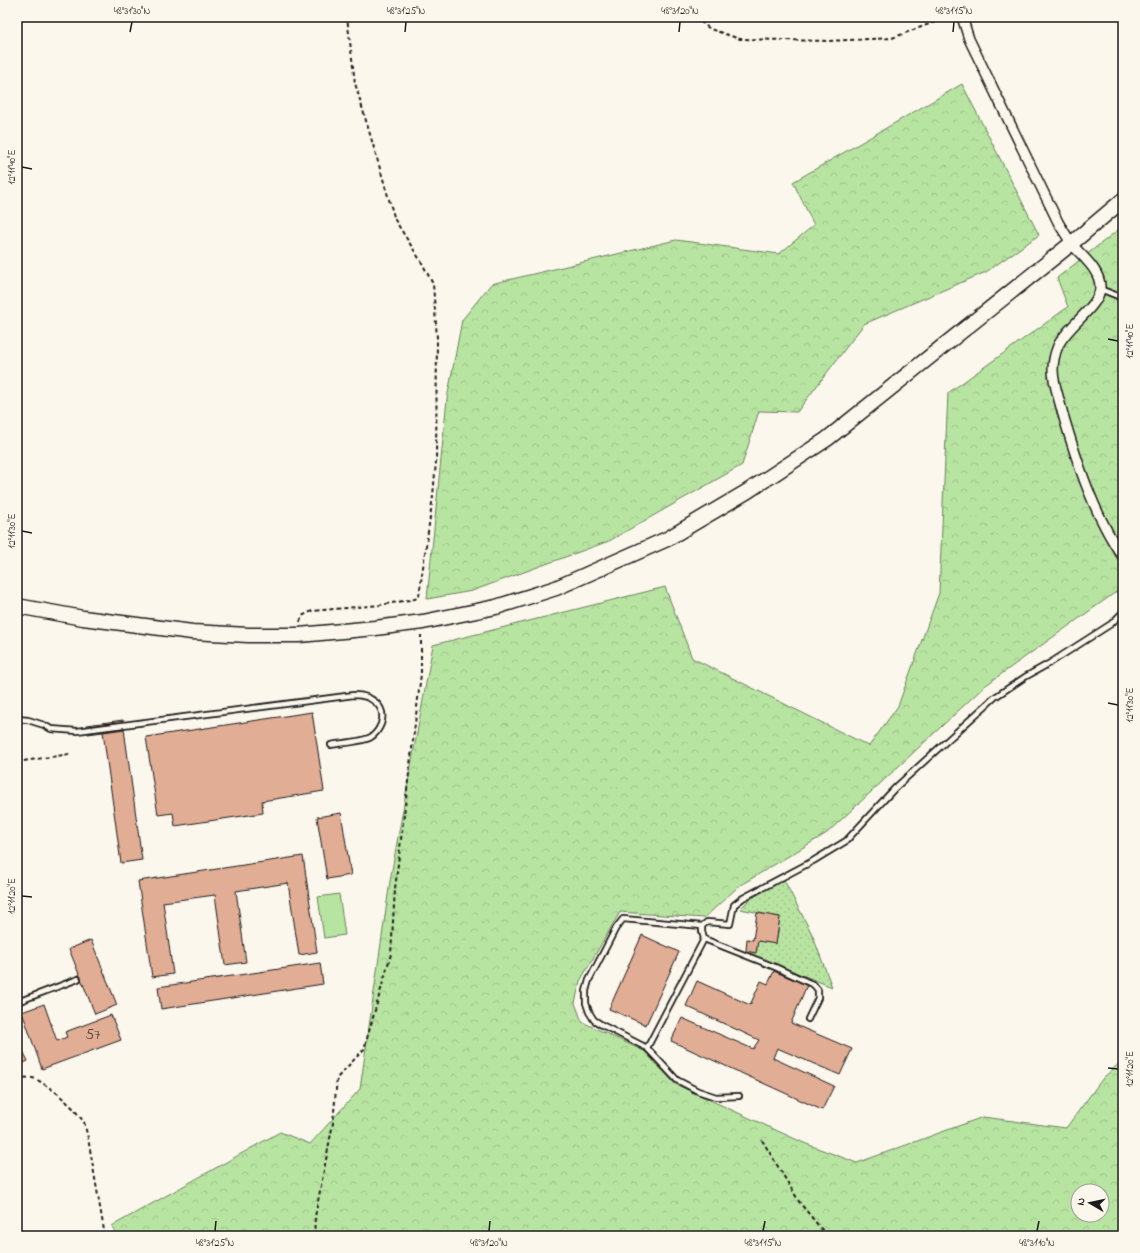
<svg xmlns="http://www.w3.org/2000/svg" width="1140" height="1253" font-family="'Indie Flower',sans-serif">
	<defs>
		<pattern id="green-dots" width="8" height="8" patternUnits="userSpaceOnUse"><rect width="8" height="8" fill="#b8e4a1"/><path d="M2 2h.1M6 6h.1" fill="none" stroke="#9ec38a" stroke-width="1.8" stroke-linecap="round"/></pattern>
		<pattern id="forest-crowns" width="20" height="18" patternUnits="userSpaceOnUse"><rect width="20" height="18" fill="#b8e4a1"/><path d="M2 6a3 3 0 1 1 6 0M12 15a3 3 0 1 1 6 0" fill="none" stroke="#9ec38a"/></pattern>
	</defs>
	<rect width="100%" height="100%" fill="#fbf7ec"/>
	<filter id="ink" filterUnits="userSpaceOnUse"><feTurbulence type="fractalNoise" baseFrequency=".025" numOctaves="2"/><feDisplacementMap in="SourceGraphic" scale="8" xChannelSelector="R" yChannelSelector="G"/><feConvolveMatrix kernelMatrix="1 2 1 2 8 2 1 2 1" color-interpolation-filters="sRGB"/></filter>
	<g filter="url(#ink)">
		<polygon fill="url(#green-dots)" stroke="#6a805e" points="784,880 812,934 832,987 745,952 746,951 756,952 758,941 776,943 780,917 740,909 750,899"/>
		<g fill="url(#forest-crowns)" stroke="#6a805e" fill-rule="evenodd">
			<polygon points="962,84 1039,235 986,272 864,324 797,412 759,411 742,465 609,541 472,591 427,599 447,399 462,320 491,284 676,240 779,254 814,225 793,182"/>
			<path d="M1123 226V587L986 685 827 833 739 886 704 918 620 912 580 981 575 1003 582 1022 644 1051 675 1084 804 1143 857 1163 983 1117 1066 1128 1103 1078 1123 1060V1236H117L112 1226 280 1132 310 1144 360 1089 390 881 433 645 665 587 692 658 869 746 898 706 939 593 948 393 1068 307 1057 278ZM1078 1191H1102V1215H1078Z"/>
		</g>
		<polygon fill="#b8e4a1" stroke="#6a805e" points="339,894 345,935 324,938 318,897"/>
		<g fill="#e1ad95" stroke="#1c1c1c">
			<polygon points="312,712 324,791 262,801 263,813 175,826 173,813 158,815 146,737"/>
			<polygon points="123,720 124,729 88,734 87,725"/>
			<polygon points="124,729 142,860 121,863 103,732"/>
			<polygon points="341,813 351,875 327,879 317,817"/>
			<polygon points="303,856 317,952 299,955 288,883 236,891 246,962 225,965 215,895 163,902 173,974 152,977 138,881"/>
			<polygon points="757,913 780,917 776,944 758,941 756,953 746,951 747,939 753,940"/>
			<polygon points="642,935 679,952 646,1025 609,1009"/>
			<polygon points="91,940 117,1005 95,1014 69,949"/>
			<polygon points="320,963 323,984 161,1009 158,987"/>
			<polygon points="774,971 807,985 791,1023 852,1049 840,1075 777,1048 773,1058 834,1086 822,1110 671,1041 682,1018 753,1049 759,1040 686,1006 697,981 750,1005 761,981 768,984"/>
			<polygon points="44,1004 57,1041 67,1037 65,1032 111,1015 121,1040 42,1069 22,1012"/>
			<polygon points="17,1039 28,1061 17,1066"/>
		</g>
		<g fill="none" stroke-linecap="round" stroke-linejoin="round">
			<g stroke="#1c1c1c" stroke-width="8">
				<g id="lane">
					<polyline points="1100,289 1123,298"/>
					<path d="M17 719 28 720 44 725 51 729 77 731 354 695C371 695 387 706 381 724 379 729 376 734 371 737 363 742 341 743 331 745"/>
					<polyline points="702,926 623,919 616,928 589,980 586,991 586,1003 589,1012 594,1020 602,1025 647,1048 677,1080 698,1091 716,1097 739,1096"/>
					<polyline points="17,1005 20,1001 78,979"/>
					<polyline points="808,1019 818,998 818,990 814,985 775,967 704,939 702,931 702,926 707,922 730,924 734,905 743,898 813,861 846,841 895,788 995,697 1025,677 1050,663 1111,624 1123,612"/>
					<polyline points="647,1048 704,939"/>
				</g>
			</g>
			<g stroke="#1c1c1c" stroke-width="12">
				<path id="street" d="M962 17 969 39 1058 222C1062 229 1067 236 1071 243 1081 256 1101 270 1100 288 1100 306 1066 327 1058 346 1055 353 1053 362 1053 370 1053 383 1059 398 1062 411 1076 459 1094 516 1123 557"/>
			</g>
			<g stroke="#1c1c1c" stroke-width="17">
				<polyline id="primary" points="17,606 83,618 192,632 248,635 299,635 375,628 423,622 496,607 556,588 667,539 748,491 827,439 1072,243 1123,200"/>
			</g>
			<g stroke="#1c1c1c" stroke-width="2" stroke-dasharray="4 3" stroke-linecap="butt">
				<polyline points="695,17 710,29 740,39 828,41 892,38 948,17"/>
				<polyline points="300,622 302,616 312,611 380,605 415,599 419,596 433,496 436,462 437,338 433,284 422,263 395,220 355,83 347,17"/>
				<polyline points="17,762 70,754"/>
				<polyline points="17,1077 33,1078 41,1082 57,1093 73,1108 84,1122 88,1138 105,1236"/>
				<polyline points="762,1140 800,1203 827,1236"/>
				<polyline points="314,1236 315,1217 333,1123 337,1078 364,1049 391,954 395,889 421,674 421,635"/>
			</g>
			<use href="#lane" stroke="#fbf7ec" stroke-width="4.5"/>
			<use href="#street" stroke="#fbf7ec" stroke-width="9"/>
			<use href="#primary" stroke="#fbf7ec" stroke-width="14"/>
		</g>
	</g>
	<path fill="none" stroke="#1c1c1c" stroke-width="1.5" d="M130 32 132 22M405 32 406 22M679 32 680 22M953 32 954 22M22 167 32 169M1108 339 1118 341M22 531 32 533M1108 703 1118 705M22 896 32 897M1108 1068 1118 1069M215 1231 216 1221M489 1231 490 1221M763 1231 765 1221M1037 1231 1039 1221"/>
	<g text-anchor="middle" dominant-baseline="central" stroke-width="3" stroke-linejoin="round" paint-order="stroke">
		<g font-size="15" fill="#4d403a">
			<text x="93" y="1035">57</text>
		</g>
	</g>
	<rect width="1140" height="1253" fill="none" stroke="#fbf7ec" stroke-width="44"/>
	<g transform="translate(1090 1203) rotate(279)"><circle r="19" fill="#fbf7ec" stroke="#a29f99"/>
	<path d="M0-3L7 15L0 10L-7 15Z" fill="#1c1c1c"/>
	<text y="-6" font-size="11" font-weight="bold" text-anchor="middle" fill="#1c1c1c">N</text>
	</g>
	<rect x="22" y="22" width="1096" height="1209" fill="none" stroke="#1c1c1c" stroke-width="1.5"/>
	<g font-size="10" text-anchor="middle" fill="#1c1c1c">
		<text x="132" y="14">48°31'30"N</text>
		<text x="406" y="14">48°31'25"N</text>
		<text x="680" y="14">48°31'20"N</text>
		<text x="954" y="14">48°31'15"N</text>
		<text transform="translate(11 167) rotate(-90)" y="4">12°11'40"E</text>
		<text transform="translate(1129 341) rotate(-90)" y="4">12°11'40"E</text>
		<text transform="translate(11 531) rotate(-90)" y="4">12°11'30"E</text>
		<text transform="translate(1129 705) rotate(-90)" y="4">12°11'30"E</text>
		<text transform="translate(11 896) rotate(-90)" y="4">12°11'20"E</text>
		<text transform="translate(1129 1069) rotate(-90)" y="4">12°11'20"E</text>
		<text x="215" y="1246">48°31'25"N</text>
		<text x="489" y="1246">48°31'20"N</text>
		<text x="763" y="1246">48°31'15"N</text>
		<text x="1037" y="1246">48°31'10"N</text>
	</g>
</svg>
